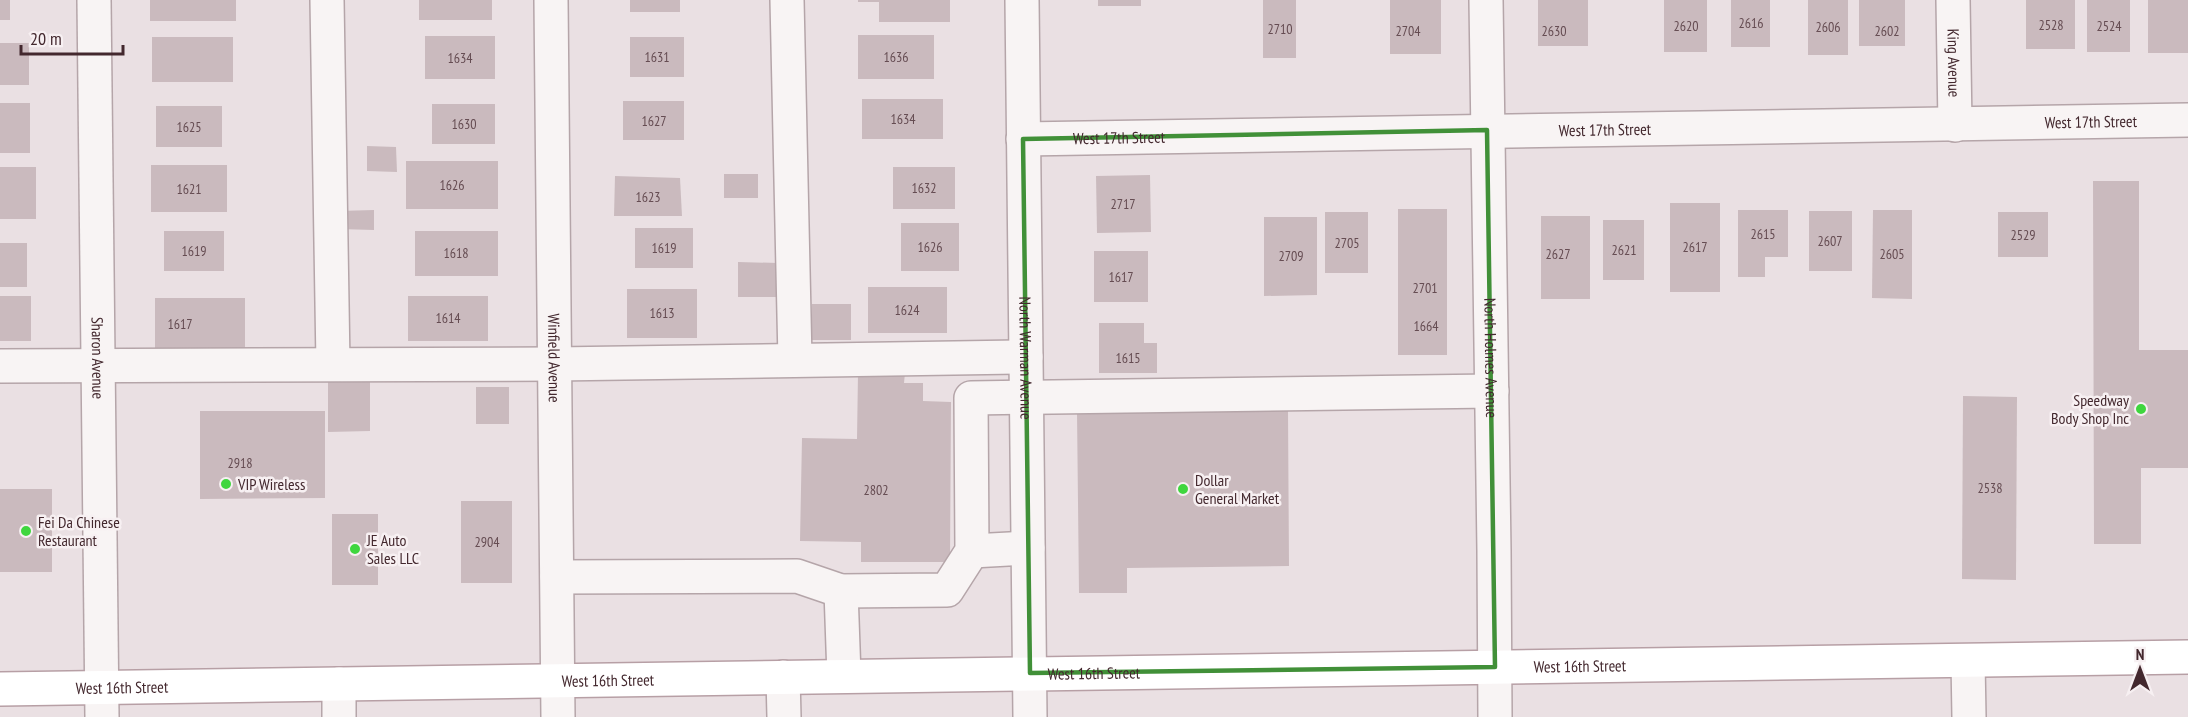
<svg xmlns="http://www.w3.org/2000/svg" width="2188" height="717" font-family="'PT Sans Narrow',sans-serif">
	<rect width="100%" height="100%" fill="#eae0e3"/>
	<g fill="#cababe">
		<rect x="0" y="0" width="10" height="20"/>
		<rect x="150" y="0" width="86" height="21"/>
		<rect x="419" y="0" width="73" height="20"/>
		<rect x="630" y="0" width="50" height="12"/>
		<polygon points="858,0 950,0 950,22 879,22 879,2 858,2"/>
		<rect x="1098" y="0" width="43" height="6"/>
		<rect x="1263" y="0" width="33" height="58"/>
		<rect x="1390" y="0" width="51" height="54"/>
		<rect x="1538" y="0" width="50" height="46"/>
		<rect x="1664" y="0" width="43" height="52"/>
		<rect x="1731" y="0" width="39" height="47"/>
		<rect x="1808" y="0" width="40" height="55"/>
		<rect x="1859" y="0" width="46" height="46"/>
		<rect x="2026" y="0" width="49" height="49"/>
		<rect x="2087" y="0" width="43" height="52"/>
		<rect x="2148" y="0" width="40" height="53"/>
		<rect x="858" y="35" width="76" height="44"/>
		<rect x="425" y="36" width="70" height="43"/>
		<rect x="152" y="37" width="81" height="45"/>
		<rect x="630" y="37" width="54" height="40"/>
		<rect x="0" y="43" width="29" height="42"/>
		<rect x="862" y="99" width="81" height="40"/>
		<rect x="623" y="101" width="61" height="39"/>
		<rect x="0" y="103" width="30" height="50"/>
		<rect x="432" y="104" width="63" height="40"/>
		<rect x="156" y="106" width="66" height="41"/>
		<polygon points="367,146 396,147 397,172 367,171"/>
		<rect x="406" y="161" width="92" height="48"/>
		<rect x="151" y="165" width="76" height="47"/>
		<rect x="0" y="167" width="36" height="52"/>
		<rect x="893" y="167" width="62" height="42"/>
		<rect x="724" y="174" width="34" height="24"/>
		<polygon points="1150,175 1151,232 1097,233 1096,176"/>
		<polygon points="615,176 680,178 682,216 614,216"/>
		<polygon points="2093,181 2139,181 2139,350 2188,350 2188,468 2141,468 2141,544 2094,544"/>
		<rect x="1670" y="203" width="50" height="89"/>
		<rect x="1398" y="209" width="49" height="146"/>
		<polygon points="374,210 374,230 338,229 338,211"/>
		<polygon points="1738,210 1788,210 1788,257 1765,257 1765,277 1738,277"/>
		<polygon points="1873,210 1912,210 1912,299 1872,298"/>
		<rect x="1809" y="211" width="43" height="60"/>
		<rect x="1325" y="212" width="43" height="61"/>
		<rect x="1998" y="212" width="50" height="45"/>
		<rect x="1541" y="216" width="49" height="83"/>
		<polygon points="1264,217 1317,217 1317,295 1264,296"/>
		<rect x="1603" y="220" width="41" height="60"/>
		<rect x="901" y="223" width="58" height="48"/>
		<rect x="635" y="228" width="58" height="40"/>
		<rect x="164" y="231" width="60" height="40"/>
		<rect x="415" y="231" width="83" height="45"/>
		<rect x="0" y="243" width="27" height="44"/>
		<rect x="1094" y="251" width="54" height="51"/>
		<polygon points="738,262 778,263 778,297 738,297"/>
		<rect x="868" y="287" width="79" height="46"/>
		<rect x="627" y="289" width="70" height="49"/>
		<rect x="0" y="296" width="31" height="45"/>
		<rect x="408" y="296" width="80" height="45"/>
		<rect x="155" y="298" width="90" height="51"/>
		<rect x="812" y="304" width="39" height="36"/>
		<polygon points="1099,323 1144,323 1144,343 1157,343 1157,373 1099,373"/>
		<polygon points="858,373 905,373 904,383 923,383 923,401 951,402 950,562 861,562 861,542 800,541 802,438 857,439"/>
		<polygon points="370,380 370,431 328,432 328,381"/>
		<rect x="476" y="387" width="33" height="37"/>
		<polygon points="1963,396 2017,397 2016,580 1962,579"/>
		<polygon points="200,411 325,411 325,498 200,499"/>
		<polygon points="1288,411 1289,566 1127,568 1127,593 1079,593 1077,412"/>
		<rect x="0" y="489" width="52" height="83"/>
		<rect x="461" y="501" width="51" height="82"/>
		<rect x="332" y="514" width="46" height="71"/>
	</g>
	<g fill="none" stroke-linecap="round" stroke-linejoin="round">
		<g stroke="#b5a5a9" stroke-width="36">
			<g id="minor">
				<path id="s1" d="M94 0 102 717"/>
				<polyline points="327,0 333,364"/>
				<path id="s2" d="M551 0 558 717"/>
				<polyline points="787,0 795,360"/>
				<path id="s3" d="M1022 0 1030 717"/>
				<path id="s4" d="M1486 0 1494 551 1495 717"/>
				<path id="s5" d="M1953 0 1955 125"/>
				<path id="s6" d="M1023 139 2188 120"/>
				<polyline points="0,366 555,364 1026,357"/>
				<polyline points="972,551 1028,548"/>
				<polyline points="557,577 797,576 841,591 947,590 972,551 971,398 1492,391"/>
				<polyline points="841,591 844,676"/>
				<polyline points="1968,661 1969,717"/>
				<polyline points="783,677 784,717"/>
				<polyline points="339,684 339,717"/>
			</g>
		</g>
		<g stroke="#b79fa5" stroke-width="36">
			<g id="major">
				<path id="s7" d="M0 689 2188 657"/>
			</g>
		</g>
		<use href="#minor" stroke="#f8f4f4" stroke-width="33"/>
		<use href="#major" stroke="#fff" stroke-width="33"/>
	</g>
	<path fill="none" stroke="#419038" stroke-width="4.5" stroke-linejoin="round" d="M1487 130 1495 667 1030 673 1023 139Z"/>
	<g fill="#3fd63e" stroke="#f7f0f2" stroke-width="2">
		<circle cx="2141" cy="409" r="6"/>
		<circle cx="226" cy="484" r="6"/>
		<circle cx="1183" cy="489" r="6"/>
		<circle cx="26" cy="531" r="6"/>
		<circle cx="355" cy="549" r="6"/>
	</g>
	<g text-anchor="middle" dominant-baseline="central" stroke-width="5" stroke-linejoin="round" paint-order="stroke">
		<g font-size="14" fill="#654c52">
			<text x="1751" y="23">2616</text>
			<text x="2051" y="25">2528</text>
			<text x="1686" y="26">2620</text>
			<text x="2109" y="26">2524</text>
			<text x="1828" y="27">2606</text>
			<text x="1280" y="29">2710</text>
			<text x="1408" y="31">2704</text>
			<text x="1554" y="31">2630</text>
			<text x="1887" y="31">2602</text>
			<text x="657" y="57">1631</text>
			<text x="896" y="57">1636</text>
			<text x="460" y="58">1634</text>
			<text x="903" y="119">1634</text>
			<text x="654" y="121">1627</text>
			<text x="464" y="124">1630</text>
			<text x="189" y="127">1625</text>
			<text x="452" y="185">1626</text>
			<text x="924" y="188">1632</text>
			<text x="189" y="189">1621</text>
			<text x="648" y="197">1623</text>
			<text x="1123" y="204">2717</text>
			<text x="1763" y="234">2615</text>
			<text x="2023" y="235">2529</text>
			<text x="1830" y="241">2607</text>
			<text x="1347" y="243">2705</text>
			<text x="930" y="247">1626</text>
			<text x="1695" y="247">2617</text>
			<text x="664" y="248">1619</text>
			<text x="1624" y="250">2621</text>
			<text x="194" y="251">1619</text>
			<text x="456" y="253">1618</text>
			<text x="1558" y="254">2627</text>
			<text x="1892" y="254">2605</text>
			<text x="1291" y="256">2709</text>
			<text x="1121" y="277">1617</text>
			<text x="1425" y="288">2701</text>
			<text x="907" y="310">1624</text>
			<text x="662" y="313">1613</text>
			<text x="448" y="318">1614</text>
			<text x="180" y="324">1617</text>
			<text x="1426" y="326">1664</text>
			<text x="1128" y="358">1615</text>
			<text x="240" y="463">2918</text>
			<text x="1990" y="488">2538</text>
			<text x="876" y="490">2802</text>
			<text x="487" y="542">2904</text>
		</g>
		<g font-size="16" fill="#43282e" stroke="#f7f0f2">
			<text stroke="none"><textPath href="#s5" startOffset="63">King Avenue</textPath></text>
			<text stroke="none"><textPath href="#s6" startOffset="1068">West 17th Street</textPath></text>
			<text stroke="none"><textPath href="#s6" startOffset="582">West 17th Street</textPath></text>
			<text stroke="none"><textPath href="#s6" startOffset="96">West 17th Street</textPath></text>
			<text stroke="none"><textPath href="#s1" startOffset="358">Sharon Avenue</textPath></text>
			<text stroke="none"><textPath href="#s2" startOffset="358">Winfield Avenue</textPath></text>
			<text stroke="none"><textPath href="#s4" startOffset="358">North Holmes Avenue</textPath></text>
			<text stroke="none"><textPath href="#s3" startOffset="358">North Warman Avenue</textPath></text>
			<text stroke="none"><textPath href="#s7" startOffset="1580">West 16th Street</textPath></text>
			<text stroke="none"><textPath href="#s7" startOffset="1094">West 16th Street</textPath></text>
			<text stroke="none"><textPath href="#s7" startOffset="608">West 16th Street</textPath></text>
			<text stroke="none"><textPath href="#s7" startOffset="122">West 16th Street</textPath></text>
		</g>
		<g font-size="16" fill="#43282e" stroke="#f7f0f2" text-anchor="start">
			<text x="2129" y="400" text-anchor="end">Speedway<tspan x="2129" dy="18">Body Shop Inc</tspan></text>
			<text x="1195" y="480">Dollar<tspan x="1195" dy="18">General Market</tspan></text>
			<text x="238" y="484">VIP Wireless</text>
			<text x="38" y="522">Fei Da Chinese<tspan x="38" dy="18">Restaurant</tspan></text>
			<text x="367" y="540">JE Auto<tspan x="367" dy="18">Sales LLC</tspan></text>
		</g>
	</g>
	<g transform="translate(2140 669)" stroke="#f7f0f2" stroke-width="4.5" paint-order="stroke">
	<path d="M0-4.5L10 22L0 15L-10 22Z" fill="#43282e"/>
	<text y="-9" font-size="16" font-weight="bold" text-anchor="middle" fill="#43282e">N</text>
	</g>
	<path d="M21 45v9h102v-9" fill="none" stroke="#43282e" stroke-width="3"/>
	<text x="30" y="45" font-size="18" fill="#43282e" stroke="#f7f0f2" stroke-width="4.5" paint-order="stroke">20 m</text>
</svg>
